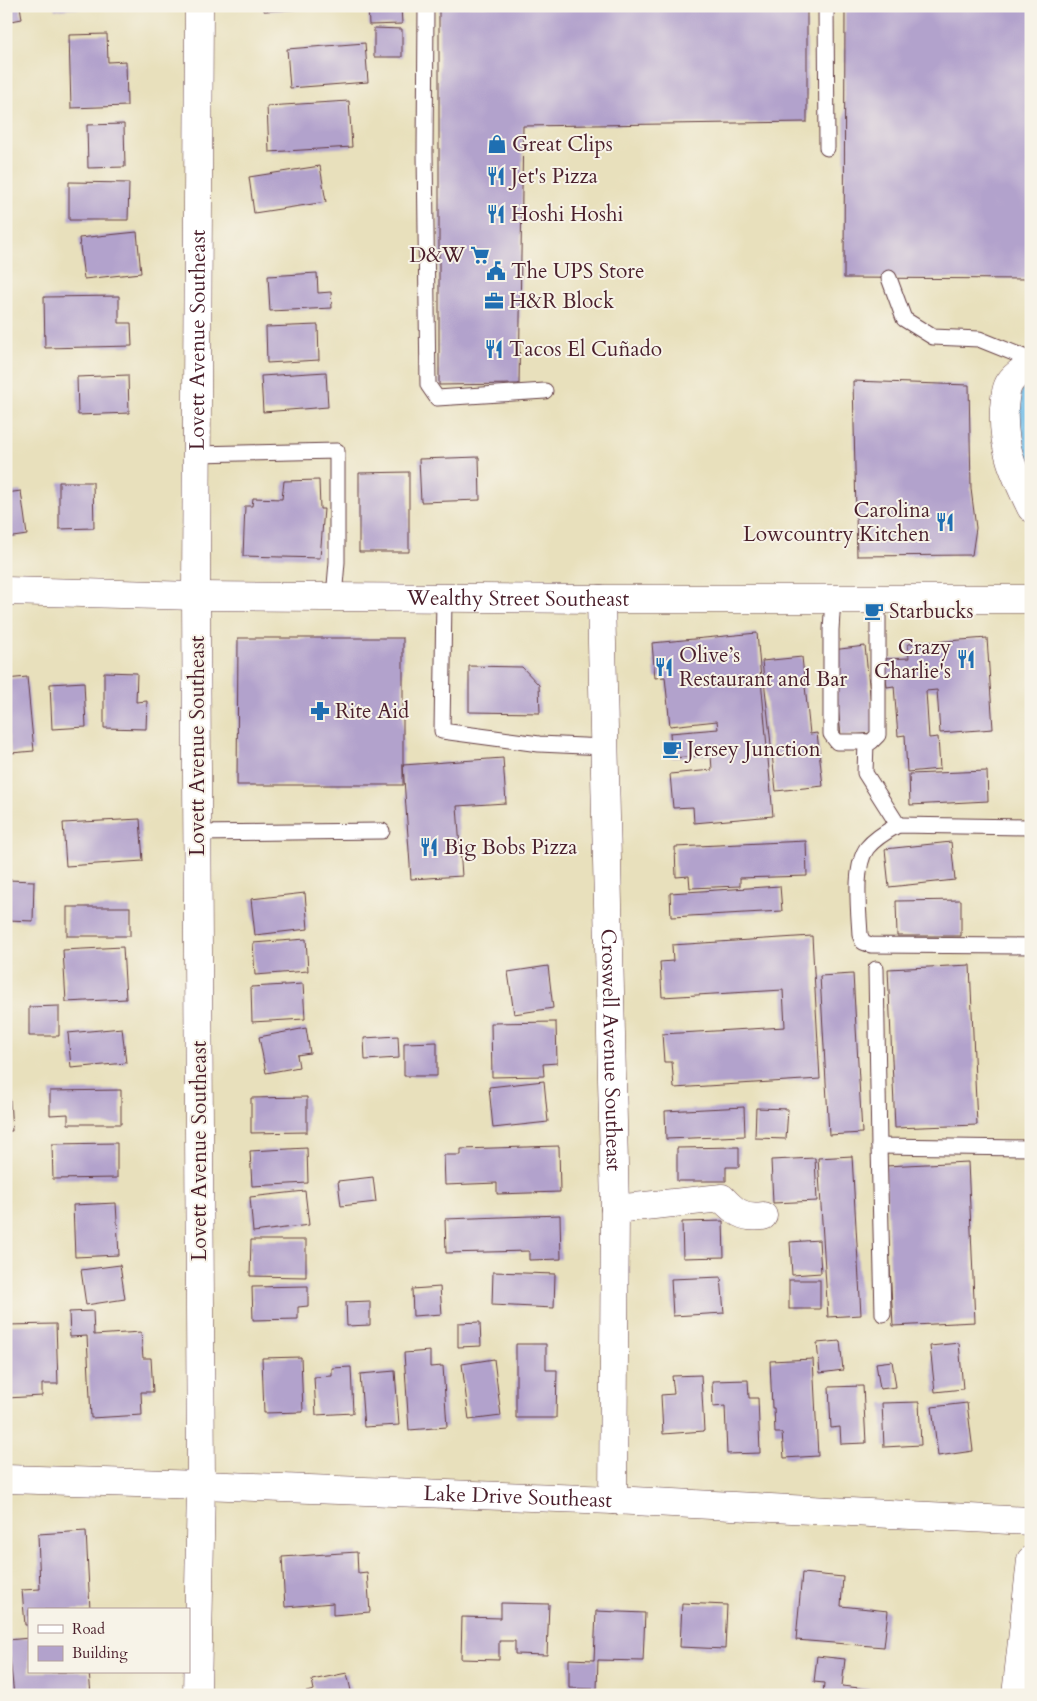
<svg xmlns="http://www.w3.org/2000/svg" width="1037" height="1701" font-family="Cardo,serif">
	<rect width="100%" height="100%" fill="#f7f3e8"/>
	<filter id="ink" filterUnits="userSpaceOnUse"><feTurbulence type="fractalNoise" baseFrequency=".02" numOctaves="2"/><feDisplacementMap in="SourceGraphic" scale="10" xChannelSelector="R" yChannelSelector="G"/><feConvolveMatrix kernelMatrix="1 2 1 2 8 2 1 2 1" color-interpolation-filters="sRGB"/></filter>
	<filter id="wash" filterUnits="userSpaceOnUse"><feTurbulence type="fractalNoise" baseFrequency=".0096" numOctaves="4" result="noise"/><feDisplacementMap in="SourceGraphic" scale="20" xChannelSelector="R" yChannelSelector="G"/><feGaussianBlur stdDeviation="1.12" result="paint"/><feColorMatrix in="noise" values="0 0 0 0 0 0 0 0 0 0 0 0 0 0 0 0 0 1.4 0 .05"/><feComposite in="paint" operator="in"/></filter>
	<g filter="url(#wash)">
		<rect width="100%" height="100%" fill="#e8e0bc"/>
		<polygon fill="#6fbde9" stroke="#5c6e8a" points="1030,384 1031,384 1031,475 1016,442 1018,400 1022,390"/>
		<g id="blocks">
			<g fill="#b2a2cc">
				<polygon points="6,6 20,6 22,19 6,22"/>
				<polygon points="54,6 84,6 84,8 55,10"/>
				<polygon points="264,6 329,6 329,8 264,11"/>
				<polygon points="368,6 401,6 402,24 369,25"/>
				<polygon points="439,6 807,6 807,122 523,126 519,384 439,385"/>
				<polygon points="845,6 1031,6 1031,279 844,278"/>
				<polygon points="374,28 402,29 402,57 374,57"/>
				<polygon points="107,34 108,62 126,61 127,106 71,108 69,35"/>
				<polygon points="365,43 368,82 290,88 287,49"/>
				<polygon points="349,101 352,147 269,152 267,106"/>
				<polygon points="124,124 125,167 88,168 87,125"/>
				<polygon points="320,166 326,202 254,213 249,177"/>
				<polygon points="69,182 129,183 128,220 69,220"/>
				<polygon points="137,232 141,273 84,279 79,238"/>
				<polygon points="317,273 318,293 331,292 332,308 270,311 268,276"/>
				<polygon points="119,296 119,323 131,323 132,346 45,348 44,297"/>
				<polygon points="318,325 319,360 267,363 266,327"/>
				<polygon points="326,372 328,407 263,412 261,376"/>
				<polygon points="128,375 129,413 78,415 77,377"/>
				<polygon points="853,381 969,385 971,489 976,528 972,555 857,556"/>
				<polygon points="479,457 480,500 421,502 419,459"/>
				<polygon points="409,472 409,552 359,552 359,473"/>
				<polygon points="319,480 320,509 324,509 320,558 243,556 245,506 252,506 253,498 282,499 284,481"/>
				<polygon points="59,482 93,482 94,528 59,529"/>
				<polygon points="21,491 27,535 6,538 6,493"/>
				<polygon points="757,633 773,816 694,823 693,807 673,808 670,774 712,770 711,755 672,758 670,733 718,729 717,721 670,726 665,677 655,678 652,643"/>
				<polygon points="238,638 403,638 403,785 237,785"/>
				<polygon points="987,638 993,729 940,733 937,690 926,691 929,738 938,737 940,769 907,772 905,735 898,736 894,686 887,687 884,659 909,658 908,644"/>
				<polygon points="865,646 874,733 841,736 832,650"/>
				<polygon points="802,657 810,734 817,733 823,786 776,791 762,661"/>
				<polygon points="469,666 522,667 539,685 540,713 469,712"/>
				<polygon points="104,672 137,673 136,702 147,701 146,729 104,728"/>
				<polygon points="27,677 34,751 11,753 9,736 6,737 6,679"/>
				<polygon points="84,682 86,727 52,729 50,684"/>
				<polygon points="503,758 506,803 457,806 462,876 411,879 403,765"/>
				<polygon points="987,771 988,801 910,805 909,774"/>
				<polygon points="140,819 143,861 66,866 63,823"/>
				<polygon points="806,841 807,876 740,878 740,886 690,888 689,876 676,877 675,847"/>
				<polygon points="951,842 955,880 889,887 885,849"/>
				<polygon points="8,880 34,881 33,921 7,920"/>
				<polygon points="780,886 782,911 671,917 670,893"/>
				<polygon points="305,893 308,929 255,935 251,899"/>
				<polygon points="961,900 961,936 897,936 896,901"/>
				<rect x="67" y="907" width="63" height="29"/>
				<polygon points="812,936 820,1079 674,1088 672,1062 664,1062 662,1034 785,1027 783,990 662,997 660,962 673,961 672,945"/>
				<polygon points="306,939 308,971 255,975 253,943"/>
				<polygon points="123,947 126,999 66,1002 63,950"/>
				<polygon points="970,965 977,1125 895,1128 888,969"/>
				<polygon points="548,966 553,1008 514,1014 508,972"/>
				<polygon points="853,974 862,1133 829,1135 820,976"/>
				<polygon points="303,984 305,1019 252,1022 251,987"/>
				<polygon points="59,1006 59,1036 29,1036 29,1007"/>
				<polygon points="556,1022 557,1063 543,1064 544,1076 492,1077 491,1023"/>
				<polygon points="122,1028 126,1063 71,1068 68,1033"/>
				<polygon points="306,1028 310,1053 297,1055 299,1067 266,1073 259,1037"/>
				<polygon points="398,1036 399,1058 365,1060 364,1038"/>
				<polygon points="437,1042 437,1076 404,1076 404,1043"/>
				<polygon points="544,1081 548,1122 493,1128 489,1087"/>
				<polygon points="121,1090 121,1124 68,1124 68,1114 50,1115 50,1091"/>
				<polygon points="307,1097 307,1132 251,1133 251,1098"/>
				<polygon points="6,1099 10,1099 12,1131 6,1131"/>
				<polygon points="744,1107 745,1136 666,1139 665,1111"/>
				<polygon points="756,1108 788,1109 786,1139 755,1138"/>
				<polygon points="117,1143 117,1178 53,1179 52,1144"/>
				<polygon points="559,1146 560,1192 497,1194 497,1183 445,1185 444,1155 461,1155 461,1149"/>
				<polygon points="739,1147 739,1167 726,1167 726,1181 677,1181 677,1148"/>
				<polygon points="307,1148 308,1183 252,1186 250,1151"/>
				<polygon points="852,1156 861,1315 828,1317 818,1158"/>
				<polygon points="815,1158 817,1201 773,1203 771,1160"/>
				<polygon points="968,1162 975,1322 893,1326 885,1166"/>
				<polygon points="373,1177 376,1202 341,1206 338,1181"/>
				<polygon points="305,1191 309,1225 253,1232 250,1197"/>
				<polygon points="116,1203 119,1255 75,1257 73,1205"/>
				<polygon points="560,1215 561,1259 529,1260 529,1251 446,1253 445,1219"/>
				<polygon points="723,1221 724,1257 683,1258 682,1222"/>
				<polygon points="251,1240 306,1240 306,1277 250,1276"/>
				<polygon points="819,1240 821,1273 792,1275 790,1242"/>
				<polygon points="120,1265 125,1299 86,1305 81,1270"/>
				<polygon points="493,1272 555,1274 554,1308 492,1305"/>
				<polygon points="721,1277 724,1313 673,1316 671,1279"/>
				<rect x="789" y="1280" width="31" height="29"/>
				<polygon points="308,1286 308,1306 298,1307 298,1319 253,1320 252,1287"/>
				<polygon points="440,1287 442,1314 413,1316 412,1289"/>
				<polygon points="370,1301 370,1325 347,1326 346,1302"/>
				<polygon points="93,1311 94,1335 141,1332 143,1358 151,1358 153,1392 141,1392 142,1415 91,1418 87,1336 70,1337 69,1312"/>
				<polygon points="480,1322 481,1346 458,1347 458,1323"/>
				<polygon points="56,1324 58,1384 42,1384 42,1396 7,1398 6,1325"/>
				<polygon points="840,1341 843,1370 820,1373 817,1343"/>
				<polygon points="959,1343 963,1389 935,1392 930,1346"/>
				<polygon points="516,1344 546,1344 546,1370 557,1370 556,1418 516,1418"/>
				<polygon points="430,1351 430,1367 443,1366 447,1427 409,1430 404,1353"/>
				<polygon points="301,1357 303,1412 264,1413 262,1358"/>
				<polygon points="494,1359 501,1416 469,1420 462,1364"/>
				<polygon points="813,1359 818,1456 784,1458 782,1433 775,1433 774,1408 772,1408 770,1361"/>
				<polygon points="892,1361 896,1387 880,1389 876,1363"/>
				<polygon points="351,1367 353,1413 316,1415 314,1377 332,1376 332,1368"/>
				<polygon points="395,1371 399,1425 364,1427 360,1374"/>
				<polygon points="701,1375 704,1431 663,1434 661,1395 674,1394 672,1376"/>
				<polygon points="748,1380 749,1398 758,1398 760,1453 727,1454 725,1406 713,1407 712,1381"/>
				<polygon points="863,1386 866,1443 841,1444 840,1427 831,1428 829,1387"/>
				<polygon points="919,1402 921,1445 884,1447 882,1403"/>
				<polygon points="967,1403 973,1451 938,1456 932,1407"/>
				<polygon points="86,1531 90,1610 29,1610 29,1625 25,1625 22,1590 40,1589 38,1534"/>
				<polygon points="357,1552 358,1573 367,1572 370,1612 333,1615 333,1603 285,1607 282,1557"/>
				<polygon points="802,1573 843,1577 841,1606 888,1611 884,1647 796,1640"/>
				<polygon points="501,1603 549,1604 547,1655 515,1654 515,1641 499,1641 499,1660 461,1659 462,1617 501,1618"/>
				<polygon points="682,1603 727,1605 725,1649 680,1647"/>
				<polygon points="596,1611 645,1613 643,1661 598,1660 597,1689 569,1688 569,1659 594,1660"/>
				<polygon points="29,1638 29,1672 89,1672 91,1695 14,1695 8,1640"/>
				<polygon points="817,1656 845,1659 842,1686 876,1690 876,1695 823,1695 824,1683 814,1682"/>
				<polygon points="347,1673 352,1695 295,1695 314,1690 312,1680"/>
			</g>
		</g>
	</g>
	<g filter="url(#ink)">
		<use href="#blocks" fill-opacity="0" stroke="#623c41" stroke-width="1"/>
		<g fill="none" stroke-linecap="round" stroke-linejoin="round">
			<g stroke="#623c41" stroke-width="17">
				<g id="service">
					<polyline points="426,6 425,153 428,385 437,398 545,391"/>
					<polyline points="826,6 827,148"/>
					<polyline points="889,278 904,319 933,337 979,339 1031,360"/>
					<polyline points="197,454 337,451 337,562 334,597"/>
					<polyline points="444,598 442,731 539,744 605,747"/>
					<polyline points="833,598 831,630 831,734 837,742 871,742 878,735 878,598"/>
					<polyline points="866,742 865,773 898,825"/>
					<path d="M1031 827 898 825C887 831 875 838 867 848 853 867 859 912 860 935L863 942 871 945 1031 946"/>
					<polyline points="197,833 382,831"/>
					<polyline points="876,969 879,1146 1031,1148"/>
					<polyline points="879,1146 883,1314"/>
				</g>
			</g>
			<g stroke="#623c41" stroke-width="29">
				<g id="minor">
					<path d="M1031 364C1025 369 1014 375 1010 382 1005 389 1005 400 1004 408 1002 448 1014 473 1031 508"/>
					<path id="s1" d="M601 599 615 1209 613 1500"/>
					<path d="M615 1209 722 1198C734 1211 743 1219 763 1216"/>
					<path id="s2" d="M197 1695 201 1485 196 596 199 6"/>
				</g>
			</g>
			<g stroke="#623c41" stroke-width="29">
				<polyline id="tertiary" points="1016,1695 1031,1560"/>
			</g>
			<g stroke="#623c41" stroke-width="29">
				<g id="secondary">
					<path id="s3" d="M6 591 196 596 601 599H1031"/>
					<path id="s4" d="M6 1479 201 1485 613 1500 1031 1521"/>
				</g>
			</g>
			<use href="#service" stroke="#fff" stroke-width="15"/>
			<use href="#minor" stroke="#fff" stroke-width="28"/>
			<use href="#tertiary" stroke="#fff" stroke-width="28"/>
			<use href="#secondary" stroke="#fff" stroke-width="28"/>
		</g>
	</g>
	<defs>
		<g id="shop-bare" transform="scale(1.5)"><path d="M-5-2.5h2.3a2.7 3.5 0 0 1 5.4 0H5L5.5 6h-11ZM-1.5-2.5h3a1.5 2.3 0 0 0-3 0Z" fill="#1f6fb2" stroke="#f7f3e8" stroke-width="2.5" paint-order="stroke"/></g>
		<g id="restaurant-bare" transform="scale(1.5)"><path d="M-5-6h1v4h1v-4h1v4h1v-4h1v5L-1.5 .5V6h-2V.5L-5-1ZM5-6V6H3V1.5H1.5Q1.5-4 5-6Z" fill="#1f6fb2" stroke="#f7f3e8" stroke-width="2.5" paint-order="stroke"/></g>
		<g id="supermarket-bare" transform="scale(1.5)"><path d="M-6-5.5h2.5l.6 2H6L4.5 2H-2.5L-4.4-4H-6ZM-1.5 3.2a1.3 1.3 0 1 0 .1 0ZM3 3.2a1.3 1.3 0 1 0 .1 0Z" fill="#1f6fb2" stroke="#f7f3e8" stroke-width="2.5" paint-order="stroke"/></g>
		<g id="civic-bare" transform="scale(1.5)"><path d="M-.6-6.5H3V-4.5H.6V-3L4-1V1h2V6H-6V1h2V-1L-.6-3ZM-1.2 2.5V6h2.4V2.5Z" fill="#1f6fb2" stroke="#f7f3e8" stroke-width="2.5" paint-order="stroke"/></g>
		<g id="office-bare" transform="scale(1.5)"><path d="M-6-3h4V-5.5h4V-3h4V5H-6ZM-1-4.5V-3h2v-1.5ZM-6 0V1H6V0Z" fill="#1f6fb2" stroke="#f7f3e8" stroke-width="2.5" paint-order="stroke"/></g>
		<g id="cafe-bare" transform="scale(1.5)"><path d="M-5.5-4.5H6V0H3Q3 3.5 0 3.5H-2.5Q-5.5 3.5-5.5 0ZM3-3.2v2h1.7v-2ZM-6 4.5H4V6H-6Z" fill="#1f6fb2" stroke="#f7f3e8" stroke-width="2.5" paint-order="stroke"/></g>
		<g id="pharmacy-bare" transform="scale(1.5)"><path d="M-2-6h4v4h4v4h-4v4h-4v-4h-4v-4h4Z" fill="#1f6fb2" stroke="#f7f3e8" stroke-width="2.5" paint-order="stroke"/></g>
	</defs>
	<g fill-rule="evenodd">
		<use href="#shop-bare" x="497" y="144"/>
		<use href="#restaurant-bare" x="496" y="176"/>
		<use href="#restaurant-bare" x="496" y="214"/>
		<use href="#supermarket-bare" x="480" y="255"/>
		<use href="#civic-bare" x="496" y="271"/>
		<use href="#office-bare" x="494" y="301"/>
		<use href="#restaurant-bare" x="494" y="349"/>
		<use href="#restaurant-bare" x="945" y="522"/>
		<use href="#cafe-bare" x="874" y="611"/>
		<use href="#restaurant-bare" x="966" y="659"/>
		<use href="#restaurant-bare" x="664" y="667"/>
		<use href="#pharmacy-bare" x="320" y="711"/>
		<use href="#cafe-bare" x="672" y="749"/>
		<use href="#restaurant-bare" x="429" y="847"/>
	</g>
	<g text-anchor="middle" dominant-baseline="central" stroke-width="4" stroke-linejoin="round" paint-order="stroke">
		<g font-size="21" fill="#4a1f2b" stroke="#f7f3e8" text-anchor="start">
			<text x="512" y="144">Great Clips</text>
			<text x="511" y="176">Jet's Pizza</text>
			<text x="511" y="214">Hoshi Hoshi</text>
			<text x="465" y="255" text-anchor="end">D&amp;W</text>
			<text x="511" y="271">The UPS Store</text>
			<text x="509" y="301">H&amp;R Block</text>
			<text x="509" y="349">Tacos El Cuñado</text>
			<text x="930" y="510" text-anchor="end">Carolina<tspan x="930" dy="24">Lowcountry Kitchen</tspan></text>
			<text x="889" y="611">Starbucks</text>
			<text x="951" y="647" text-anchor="end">Crazy<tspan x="951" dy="24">Charlie's</tspan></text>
			<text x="679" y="655">Olive’s<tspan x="679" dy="24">Restaurant and Bar</tspan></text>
			<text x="335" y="711">Rite Aid</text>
			<text x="687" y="749">Jersey Junction</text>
			<text x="444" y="847">Big Bobs Pizza</text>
		</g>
		<g font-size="21" fill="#4a1f2b" stroke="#f7f3e8">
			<text stroke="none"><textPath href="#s2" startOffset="1355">Lovett Avenue Southeast</textPath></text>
			<text stroke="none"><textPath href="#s3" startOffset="512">Wealthy Street Southeast</textPath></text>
			<text transform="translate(197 746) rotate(-90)">Lovett Avenue Southeast</text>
			<text stroke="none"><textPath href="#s1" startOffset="451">Croswell Avenue Southeast</textPath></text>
			<text transform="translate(199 1151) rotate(-90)">Lovett Avenue Southeast</text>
			<text stroke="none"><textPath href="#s4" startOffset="512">Lake Drive Southeast</textPath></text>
		</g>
	</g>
	<rect width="1037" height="1701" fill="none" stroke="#f7f3e8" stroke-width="25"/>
	<rect x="28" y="1608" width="162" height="65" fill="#f7f3e8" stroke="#b29e9c"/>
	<rect x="38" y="1625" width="25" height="8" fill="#ffffff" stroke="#b29e9c"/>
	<text x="72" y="1634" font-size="15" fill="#4a1f2b">Road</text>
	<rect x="38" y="1646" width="25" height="15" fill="#b2a2cc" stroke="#b29e9c"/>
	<text x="72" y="1658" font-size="15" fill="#4a1f2b">Building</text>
</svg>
